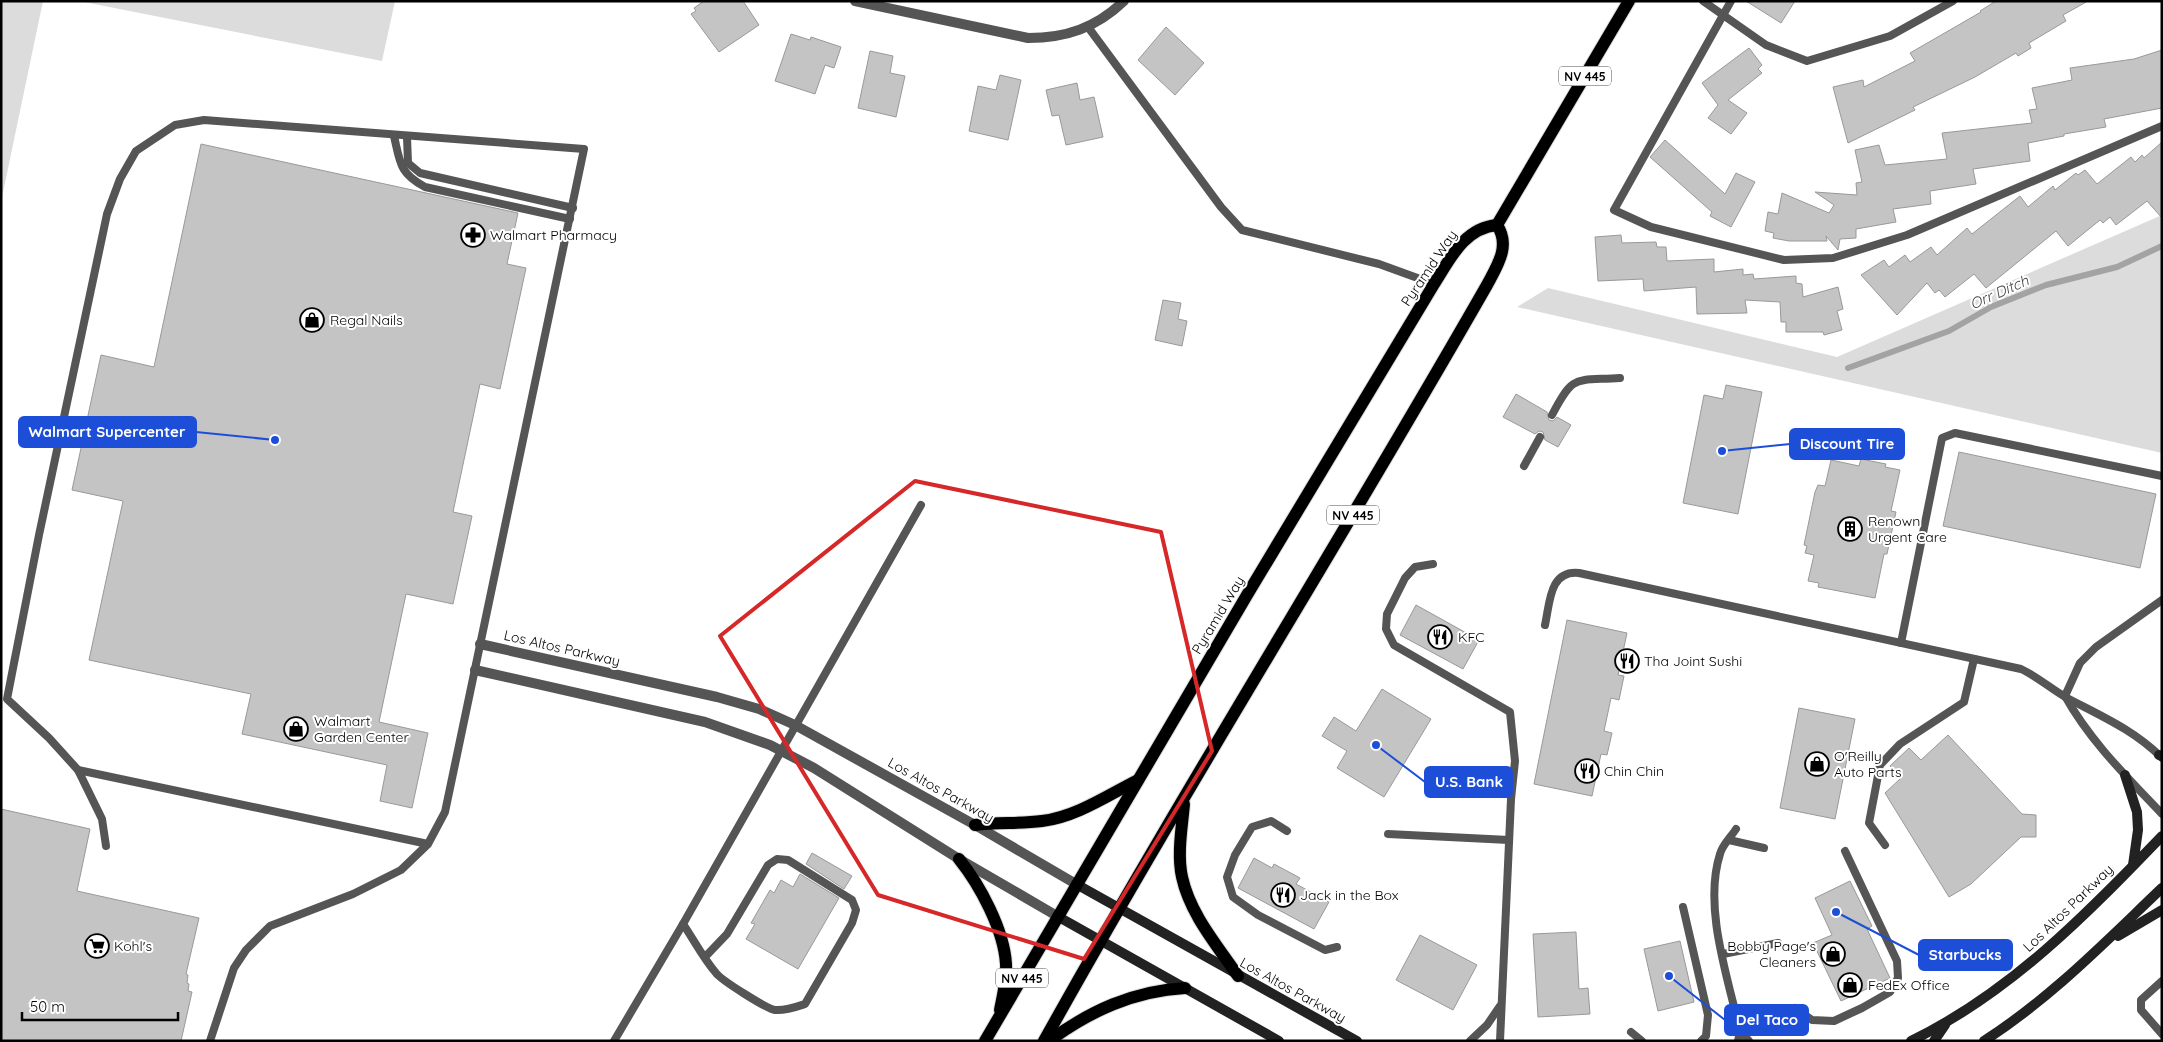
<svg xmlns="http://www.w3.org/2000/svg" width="2163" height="1042" font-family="Quicksand,sans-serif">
	<rect width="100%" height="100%" fill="#fff"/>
	<g fill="#dcdcdc">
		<polygon points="1,1 43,1 1,202"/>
		<polygon points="79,1 395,1 382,61"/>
		<polygon points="2162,215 2162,453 1517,307 1548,288 1837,357"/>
	</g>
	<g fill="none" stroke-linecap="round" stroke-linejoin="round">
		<polyline stroke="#a3a3a3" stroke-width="6" points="1848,368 1949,331 1991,307 2046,285 2117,267 2162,246"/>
	</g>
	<g fill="#c4c4c4" stroke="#999">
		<polygon points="704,1 743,1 759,25 719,52 691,14 696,11 694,8"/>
		<polygon points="1746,1 1795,1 1781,23"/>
		<polygon points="1996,1 2088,1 2063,15 2066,21 2029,43 2031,48 2018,56 2016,53 1975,77 1913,107 1915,110 1848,143 1833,87 1863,80 1864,87 1915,61 1910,53 1981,12 1980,11"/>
		<polygon points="1166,27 1204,63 1175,95 1138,60"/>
		<polygon points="791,34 810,40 811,37 841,47 834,68 825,65 815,94 775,81"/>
		<polygon points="1749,48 1762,65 1758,69 1762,73 1728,100 1747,113 1731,134 1708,118 1718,105 1702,83"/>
		<polygon points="2162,50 2162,108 2104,119 2106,127 2064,134 2064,136 2028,143 2030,161 1973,169 1976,184 1930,191 1931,204 1893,209 1896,222 1856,229 1856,238 1840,239 1838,250 1826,236 1827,241 1789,241 1773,238 1774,233 1765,231 1768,212 1778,214 1782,193 1829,213 1834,205 1815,192 1857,195 1856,183 1862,182 1855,150 1879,145 1885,165 1947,159 1942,133 2032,123 2029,110 2037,109 2032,88 2072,80 2070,68 2134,59"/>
		<polygon points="870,51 893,56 890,73 905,76 896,117 858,108"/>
		<polygon points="1000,75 1021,80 1008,140 969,131 978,86 996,90"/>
		<polygon points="1077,83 1080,100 1094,97 1103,137 1066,145 1059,115 1052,116 1046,90"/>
		<polygon points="1665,140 1725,194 1736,173 1755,182 1731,227 1710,216 1712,212 1650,157"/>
		<polygon points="2162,142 2162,218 2147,201 2116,225 2110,217 2103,223 2100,220 2068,246 2056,231 1986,288 1974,274 1945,297 1939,290 1935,293 1927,283 1897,315 1861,275 1884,260 1889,267 1905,255 1910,262 1931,247 1937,255 1967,228 1972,234 2020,196 2028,207 2053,186 2055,190 2076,173 2078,175 2085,170 2097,184 2131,157 2135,162 2142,155 2144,158"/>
		<polygon points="201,144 518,213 507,264 526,268 500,389 480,384 453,512 472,516 453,604 406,594 379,722 428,733 412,808 380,801 387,765 242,734 251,694 89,660 123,501 72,490 101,355 154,367"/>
		<polygon points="1621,235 1622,243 1656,242 1657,247 1666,247 1667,261 1714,259 1714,272 1743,269 1743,275 1753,274 1754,279 1796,276 1796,283 1802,284 1803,297 1838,287 1843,309 1837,311 1842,330 1824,335 1823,332 1786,332 1786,322 1781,322 1780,302 1745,300 1747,313 1697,314 1696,287 1644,291 1643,279 1598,281 1595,237"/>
		<polygon points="1163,300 1181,303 1178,319 1187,321 1182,346 1155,340"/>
		<polygon points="1726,385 1762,392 1738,514 1683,503 1704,395 1723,399"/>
		<polygon points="1516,394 1547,412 1549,420 1553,421 1557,417 1571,425 1558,447 1545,440 1543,432 1539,431 1535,434 1503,417"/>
		<polygon points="1959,452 2156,494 2140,568 1943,526"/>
		<polygon points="1861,459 1886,464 1885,467 1900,470 1891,511 1896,512 1887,554 1884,554 1875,598 1818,587 1819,583 1808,581 1814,555 1805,553 1807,546 1804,545 1815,492 1818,485 1825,486 1831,460 1859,466"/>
		<polygon points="1416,605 1479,640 1463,669 1400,635"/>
		<polygon points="1567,620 1627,633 1618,675 1624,676 1619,700 1611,698 1604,731 1612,733 1607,755 1601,754 1592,796 1534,784"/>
		<polygon points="1382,689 1431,719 1384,797 1337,768 1347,751 1322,736 1334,717 1356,731"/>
		<polygon points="1799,708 1855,719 1835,819 1780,808"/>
		<polygon points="1948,735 2022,814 2036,815 2036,837 2021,837 1971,884 1949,897 1885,793 1901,778 1890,766 1909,748 1921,760"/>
		<polygon points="1,809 90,829 77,891 199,918 186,974 188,975 187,983 189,984 188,991 192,992 181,1041 1,1041"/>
		<polygon points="812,853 852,876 844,889 806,864"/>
		<polygon points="1254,858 1272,868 1274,864 1300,878 1296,884 1329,902 1314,929 1238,888"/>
		<polygon points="800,874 839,898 798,969 746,939 755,924 751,923 770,890 774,893 781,880 793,887"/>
		<polygon points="1850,881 1872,926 1867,929 1890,978 1841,1001 1813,943 1832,935 1815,898"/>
		<polygon points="1576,932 1579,989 1588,988 1590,1014 1538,1017 1533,934"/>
		<polygon points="1420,935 1477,965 1453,1010 1396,980"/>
		<polygon points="1680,941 1694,1002 1658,1011 1644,949"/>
	</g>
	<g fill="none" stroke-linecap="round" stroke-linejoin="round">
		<g stroke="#dbdbdb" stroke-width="14">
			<g id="primary">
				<polyline points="1497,225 1629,1"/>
				<path d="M1184 804C1182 827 1177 854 1182 877 1190 914 1217 945 1238 976"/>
				<path d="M975 825C998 822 1019 824 1042 821 1076 817 1108 795 1138 780"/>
				<path d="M959 859C980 885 1004 930 1006 964 1007 979 1003 995 1000 1010"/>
				<path d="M985 1041 1247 595 1434 284C1450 259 1464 228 1497 225"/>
				<path d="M1044 1041C1186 786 1342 539 1487 285 1497 266 1511 246 1497 225"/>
				<path d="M1049 1041C1090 1011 1133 991 1185 988"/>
			</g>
		</g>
		<g stroke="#555" stroke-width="8">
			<polyline points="1703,1 1766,45 1807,61 1890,36 1953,1"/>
			<polyline points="1731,1 1614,210 1651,227 1784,260 1833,258 1907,235 2162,126"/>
			<polyline points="1088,27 1221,207 1242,230 1379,264 1434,284"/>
			<path d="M394 136C400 162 399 173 425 187L570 219"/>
			<polyline points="407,137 408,163 420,173 573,208"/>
			<path d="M1552 415C1574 373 1575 381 1620 378"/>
			<polyline points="1524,466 1540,437"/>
			<polyline points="1433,564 1415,567 1405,578 1387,614 1386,629 1394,645 1510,712 1515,761 1511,799 1500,1041"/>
			<path d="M1545 625C1550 603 1549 570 1579 573L2021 669C2038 677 2051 689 2067 698 2101 716 2134 730 2162 758"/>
			<polyline points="1901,643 1942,438 1955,433 2162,476"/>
			<path d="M2065 696C2090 741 2127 777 2162 814"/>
			<polyline points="2065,696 2080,663 2096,647 2162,600"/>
			<polyline points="78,770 102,819 106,846"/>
			<path d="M1736 829C1731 837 1722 845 1720 854 1703 907 1728 978 1740 1031L1738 1041"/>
			<polyline points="1287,831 1271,821 1252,827 1235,855 1227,877 1233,897 1258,915 1325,950 1337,947"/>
			<polyline points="1388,834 1509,840"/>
			<polyline points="1729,840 1764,848"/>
			<polyline points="1885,845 1869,823 1880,765 1900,744 1964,702 1974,659"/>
			<polyline points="1683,907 1708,1015 1706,1036 1701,1041"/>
			<path d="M683 924C694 940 703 958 716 973 721 980 767 1009 775 1010 785 1011 796 1007 805 1004L852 923 856 910 852 900 788 860 777 859 768 865 727 934 705 957"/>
			<polyline points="1723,954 1778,943"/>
			<polyline points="2162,981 2141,1000 2141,1010 2162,1034"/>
			<polyline points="1795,1008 1812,1020 1834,1021 1862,1008 1890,992 1898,978 1897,961 1845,851"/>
			<polyline points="1740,1031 1749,1041"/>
			<polyline points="1631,1032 1642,1041"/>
			<polyline points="210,1041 234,968 246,950 270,926 353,894 401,870 428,844 445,812 584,149 204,120 175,125 136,151 120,179 107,214 39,535 7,699 49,738 78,770 428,844"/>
			<polyline points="614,1041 683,924 921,505"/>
			<polyline points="1470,1041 1487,1025 1500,1006"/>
		</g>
		<g stroke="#555" stroke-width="10">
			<path d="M855 1 1028 38C1066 38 1096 28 1124 1"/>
			<polyline points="480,644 717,697 759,709 795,725 975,825 1076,884"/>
			<polyline points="475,670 705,722 770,745 814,768 959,859 1057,916"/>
		</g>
		<g stroke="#222" stroke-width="10">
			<polyline points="2159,755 2162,756"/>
			<polyline points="2125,775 2137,812 2138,830 2133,865"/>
			<polyline points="1076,884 1357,1041"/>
			<polyline points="1057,916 1279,1041"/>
			<polyline points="2118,936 2162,910"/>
			<path d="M1911 1041C2010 993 2087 914 2162 836"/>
			<polyline points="1934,1041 1945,1025"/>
			<path d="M1984 1041C2052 997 2104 943 2162 888"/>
		</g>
		<use href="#primary" stroke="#000" stroke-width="12"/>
	</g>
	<path fill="none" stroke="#d62828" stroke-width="4" stroke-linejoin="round" d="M915 481 1161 532 1212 751 1084 959 878 895 720 636Z"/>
	<defs>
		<g id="pharmacy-ring" transform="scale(1.25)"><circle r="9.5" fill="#fff" stroke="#000" stroke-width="1.5"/><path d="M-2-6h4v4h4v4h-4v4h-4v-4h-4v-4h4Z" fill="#000"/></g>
		<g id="shop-ring" transform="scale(1.25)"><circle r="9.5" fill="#fff" stroke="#000" stroke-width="1.5"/><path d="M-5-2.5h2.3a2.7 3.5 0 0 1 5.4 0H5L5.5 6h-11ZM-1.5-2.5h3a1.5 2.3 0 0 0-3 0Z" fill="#000"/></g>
		<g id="building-ring" transform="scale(1.25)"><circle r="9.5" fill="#fff" stroke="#000" stroke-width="1.5"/><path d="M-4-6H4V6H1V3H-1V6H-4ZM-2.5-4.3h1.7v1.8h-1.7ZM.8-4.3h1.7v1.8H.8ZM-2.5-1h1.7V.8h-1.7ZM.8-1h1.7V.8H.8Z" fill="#000"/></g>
		<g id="restaurant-ring" transform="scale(1.25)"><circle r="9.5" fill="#fff" stroke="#000" stroke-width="1.5"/><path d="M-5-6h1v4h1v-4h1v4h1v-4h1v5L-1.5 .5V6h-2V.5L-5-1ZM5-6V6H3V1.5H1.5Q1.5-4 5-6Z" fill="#000"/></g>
		<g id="supermarket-ring" transform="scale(1.25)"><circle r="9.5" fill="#fff" stroke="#000" stroke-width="1.5"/><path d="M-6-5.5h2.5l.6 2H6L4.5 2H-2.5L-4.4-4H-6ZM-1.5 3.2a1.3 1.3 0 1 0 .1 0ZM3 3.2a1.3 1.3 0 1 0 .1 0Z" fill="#000"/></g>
	</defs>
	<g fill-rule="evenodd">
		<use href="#pharmacy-ring" x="473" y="235"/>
		<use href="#shop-ring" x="312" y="320"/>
		<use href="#building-ring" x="1850" y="529"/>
		<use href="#restaurant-ring" x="1440" y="637"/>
		<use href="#restaurant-ring" x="1627" y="661"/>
		<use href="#shop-ring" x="296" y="729"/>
		<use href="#shop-ring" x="1817" y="764"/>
		<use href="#restaurant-ring" x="1587" y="771"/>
		<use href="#restaurant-ring" x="1283" y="895"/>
		<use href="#supermarket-ring" x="97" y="946"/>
		<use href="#shop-ring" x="1833" y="954"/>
		<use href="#shop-ring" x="1850" y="985"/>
	</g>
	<g text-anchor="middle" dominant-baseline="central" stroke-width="4" stroke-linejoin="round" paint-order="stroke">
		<g fill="#fff" stroke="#4c4c4c" stroke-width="1">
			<rect x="1559" y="66.5" width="52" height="19" rx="4"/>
			<rect x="1327" y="505.5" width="52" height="19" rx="4"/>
			<rect x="996" y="968.5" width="52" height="19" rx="4"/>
		</g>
		<g font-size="12" font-weight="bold" fill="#000">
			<text x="1585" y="76">NV 445</text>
			<text x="1353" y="515">NV 445</text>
			<text x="1022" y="978">NV 445</text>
		</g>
		<g font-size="14" fill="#000" stroke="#fff" text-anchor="start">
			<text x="490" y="235">Walmart Pharmacy</text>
			<text x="330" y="320">Regal Nails</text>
			<text x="1868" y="521">Renown<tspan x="1868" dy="16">Urgent Care</tspan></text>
			<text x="1458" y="637">KFC</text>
			<text x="1644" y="661">Tha Joint Sushi</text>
			<text x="314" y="721">Walmart<tspan x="314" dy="16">Garden Center</tspan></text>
			<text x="1834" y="756">O'Reilly<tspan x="1834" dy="16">Auto Parts</tspan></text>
			<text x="1604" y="771">Chin Chin</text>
			<text x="1300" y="895">Jack in the Box</text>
			<text x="114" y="946">Kohl's</text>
			<text x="1816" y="946" text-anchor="end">Bobby Page's<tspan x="1816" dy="16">Cleaners</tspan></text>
			<text x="1868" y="985">FedEx Office</text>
		</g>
		<g font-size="14" fill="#000" stroke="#fff">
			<text transform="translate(1429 268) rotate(-56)">Pyramid Way</text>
			<text transform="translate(1218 615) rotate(-59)">Pyramid Way</text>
			<text transform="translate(562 648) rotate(13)">Los Altos Parkway</text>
			<text transform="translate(941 790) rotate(29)">Los Altos Parkway</text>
			<text transform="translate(2068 908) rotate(-44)">Los Altos Parkway</text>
			<text transform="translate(1293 990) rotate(29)">Los Altos Parkway</text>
		</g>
		<g font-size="15" font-style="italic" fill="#444" stroke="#fff">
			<text transform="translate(1999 292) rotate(-24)">Orr Ditch</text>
		</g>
	</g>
	<path fill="none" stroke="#1d4ed8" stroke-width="2" d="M275 440L196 432M1722 451L1790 444M1376 745L1425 782M1836 912L1919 955M1669 976L1725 1020"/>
	<g fill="#1d4ed8" stroke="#fff" stroke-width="2">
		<circle cx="275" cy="440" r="5"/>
		<circle cx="1722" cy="451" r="5"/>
		<circle cx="1376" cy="745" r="5"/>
		<circle cx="1836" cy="912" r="5"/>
		<circle cx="1669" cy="976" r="5"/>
	</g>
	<g fill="#1d4ed8" stroke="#1d4ed8" stroke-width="2">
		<rect x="19" y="417" width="177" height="30" rx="5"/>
		<rect x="1790" y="429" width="114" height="30" rx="5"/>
		<rect x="1425" y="767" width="87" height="30" rx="5"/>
		<rect x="1919" y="940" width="93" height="30" rx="5"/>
		<rect x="1725" y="1005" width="83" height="30" rx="5"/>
	</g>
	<g font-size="15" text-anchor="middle" font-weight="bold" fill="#fff">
		<text x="107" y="437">Walmart Supercenter</text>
		<text x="1847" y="449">Discount Tire</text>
		<text x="1469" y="787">U.S. Bank</text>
		<text x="1965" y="960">Starbucks</text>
		<text x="1767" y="1025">Del Taco</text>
	</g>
	<rect width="2163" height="1042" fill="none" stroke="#000000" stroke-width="5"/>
	<path d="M22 1012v8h156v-8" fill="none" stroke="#000000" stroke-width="2.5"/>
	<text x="30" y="1012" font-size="15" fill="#000000" stroke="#ffffff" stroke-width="4" paint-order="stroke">50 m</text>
</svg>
